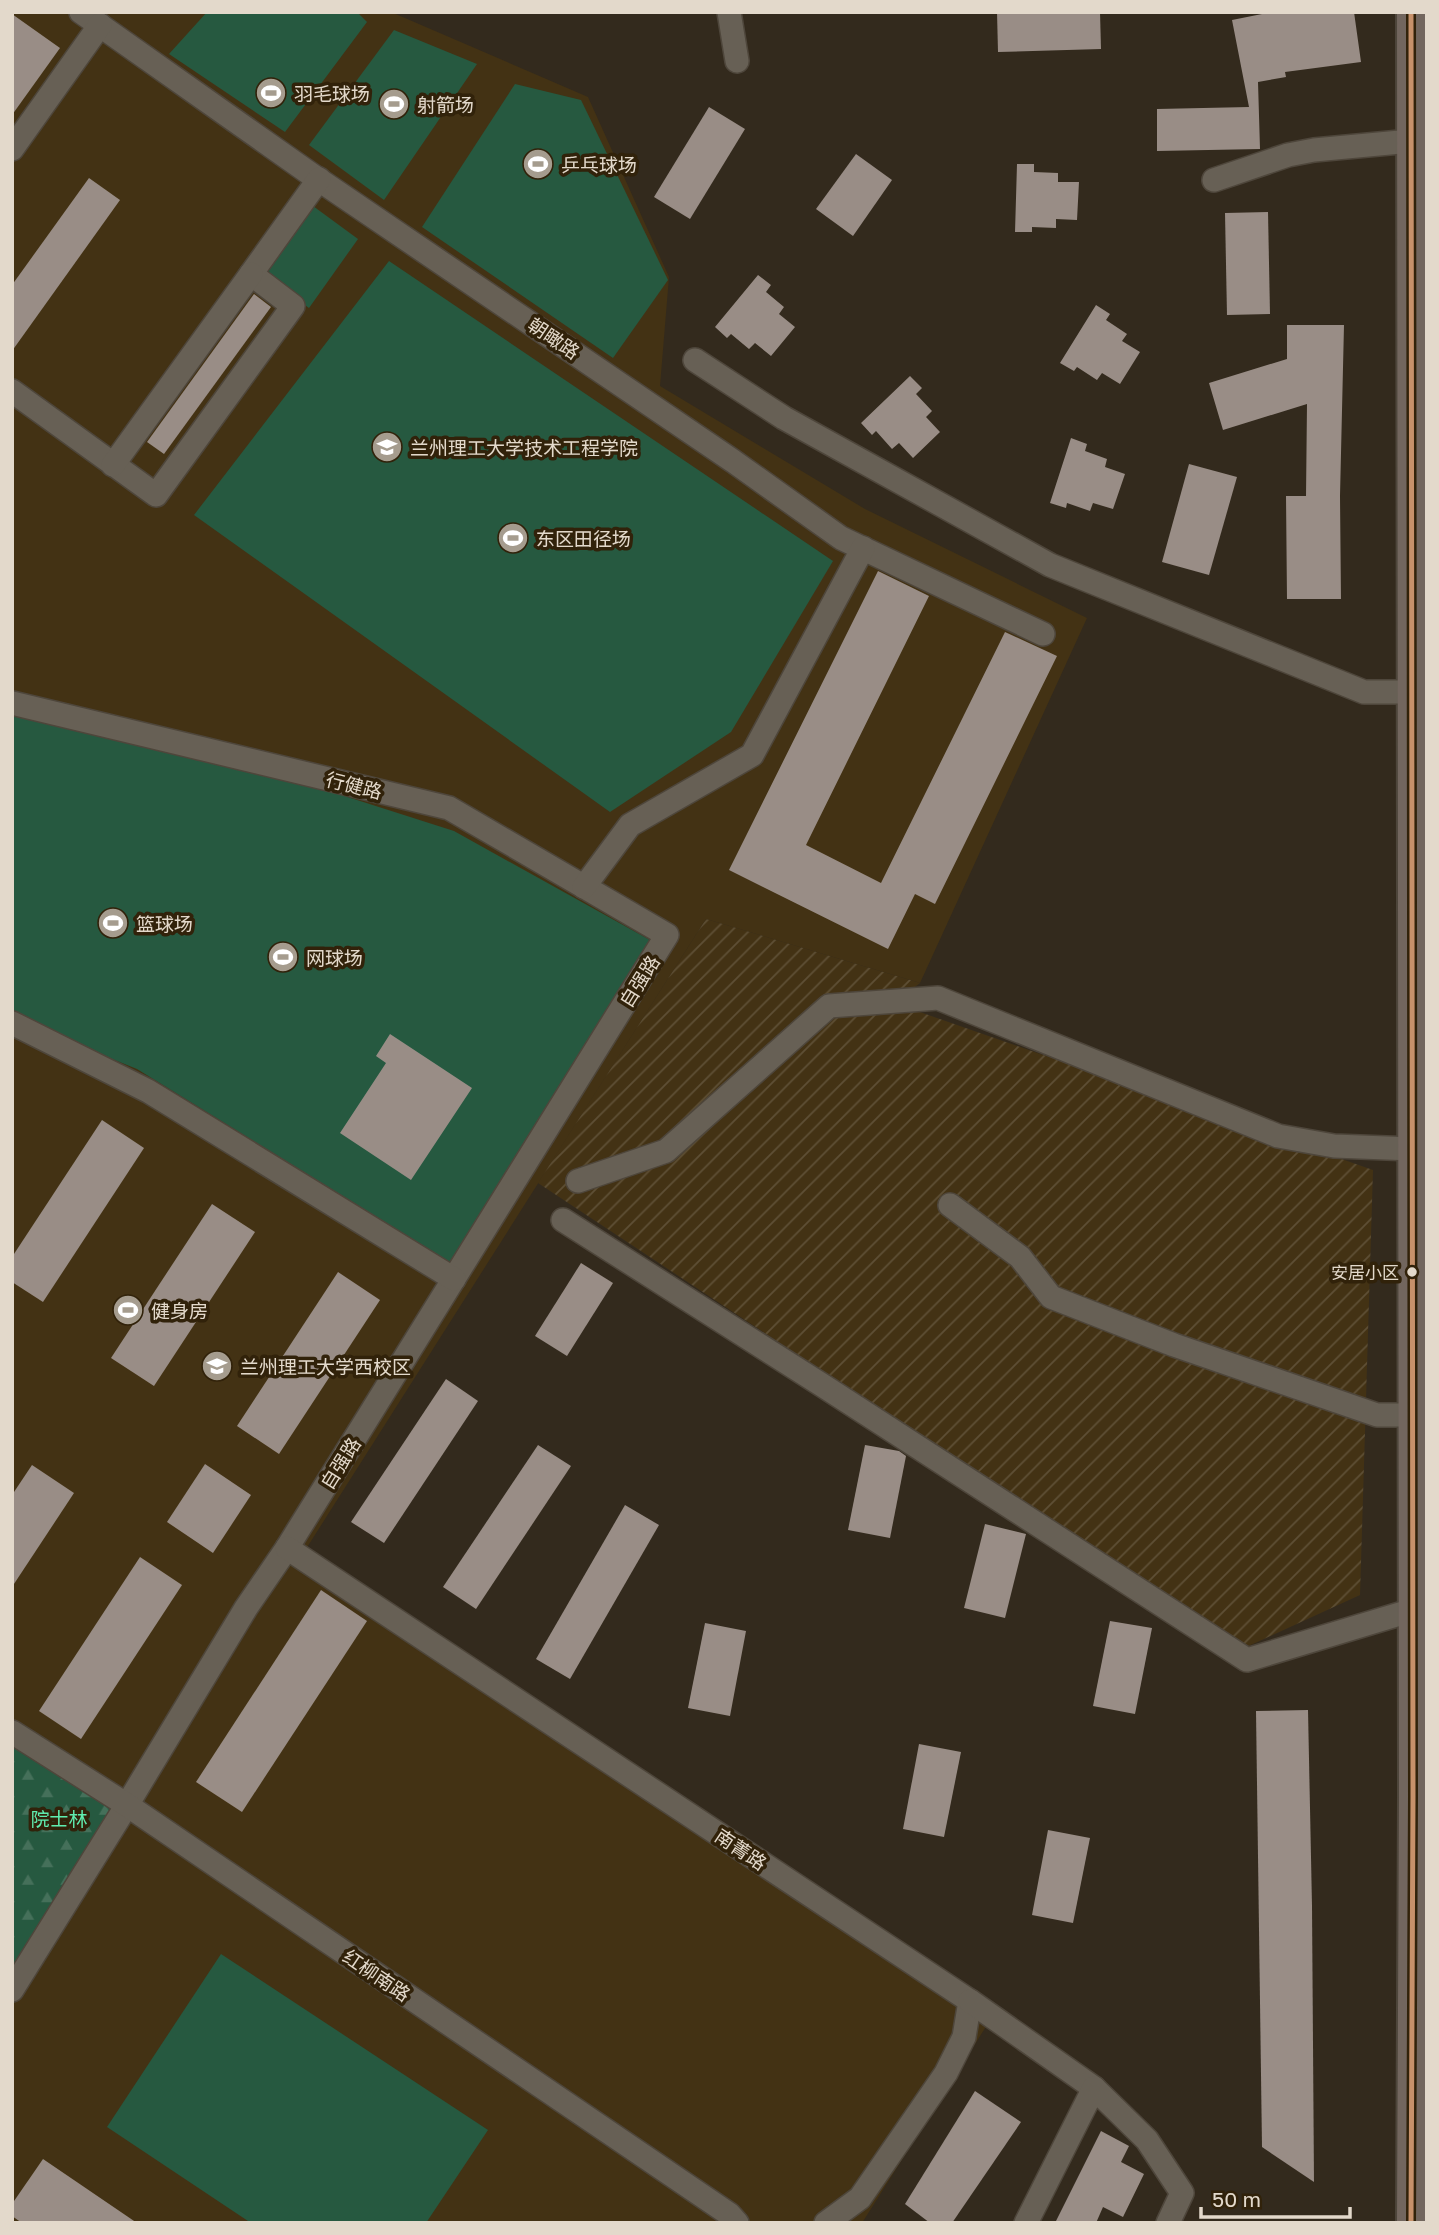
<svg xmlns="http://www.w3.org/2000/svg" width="1439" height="2235" font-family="'Golos Text','Noto Sans SC',sans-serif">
	<defs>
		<pattern id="industrial-furrows" width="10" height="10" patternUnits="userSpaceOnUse" patternTransform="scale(1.75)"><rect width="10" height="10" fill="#433214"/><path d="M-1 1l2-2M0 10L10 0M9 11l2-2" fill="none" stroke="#5e4f35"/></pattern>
		<pattern id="forest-firs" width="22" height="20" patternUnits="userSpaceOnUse" patternTransform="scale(1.75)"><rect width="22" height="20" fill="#265940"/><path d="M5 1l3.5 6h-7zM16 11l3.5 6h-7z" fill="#45705a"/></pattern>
	</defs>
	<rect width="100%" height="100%" fill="#332a1d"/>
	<polygon fill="#433214" points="12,12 391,12 588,97 669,277 660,386 865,509 1087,618 920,983 706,919 306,1549 987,2025 862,2223 12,2223"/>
	<polygon fill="url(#industrial-furrows)" points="706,919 920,983 894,1003 1373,1170 1360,1595 1242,1649 538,1183"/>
	<polygon fill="url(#forest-firs)" points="12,1732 127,1805 12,1974"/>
	<g fill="#265940">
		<polygon points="207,12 357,12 367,22 285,132 169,54"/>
		<polygon points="394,30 477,64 384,200 309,145"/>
		<polygon points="515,84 581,100 668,280 613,358 422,227"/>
		<polygon points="313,206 358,239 309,308 263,275"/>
		<polygon points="389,261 833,561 731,732 610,812 194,515"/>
		<polygon points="12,710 285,777 454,831 650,940 451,1263 137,1069 12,1019"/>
		<polygon points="221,1954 488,2130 426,2223 251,2223 107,2127"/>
	</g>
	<g fill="#998d86">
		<polygon points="997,12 1100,12 1101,49 998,52"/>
		<polygon points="1272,12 1354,12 1361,62 1285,72 1286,77 1258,82 1260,149 1157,151 1157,109 1249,107 1232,20"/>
		<polygon points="12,14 60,48 12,115"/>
		<polygon points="709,107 745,129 690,219 654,197"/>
		<polygon points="856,154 892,180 853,236 816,209"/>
		<polygon points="1017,164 1034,164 1034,172 1058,173 1058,182 1079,182 1077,220 1056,219 1056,228 1032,227 1032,232 1015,232"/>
		<polygon points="89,178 120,200 12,351 12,285"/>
		<polygon points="1268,212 1270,314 1227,315 1225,213"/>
		<polygon points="758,275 771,285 766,292 784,307 779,314 795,327 771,356 755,343 749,349 731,334 727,338 715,327"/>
		<polygon points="254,294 271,307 164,454 147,442"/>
		<polygon points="1096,305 1110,314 1106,320 1127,334 1122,341 1140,352 1120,384 1102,373 1097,380 1077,367 1074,371 1060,363"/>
		<polygon points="1287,325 1344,325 1340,496 1341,599 1287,599 1286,496 1306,496 1307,404 1223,430 1209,383 1287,359"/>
		<polygon points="910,376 922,388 916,394 932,411 926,417 940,432 913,458 899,443 892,449 876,431 872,435 861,423"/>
		<polygon points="1071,438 1087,444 1085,451 1107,459 1105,467 1125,474 1113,509 1093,503 1090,511 1067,503 1066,508 1050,503"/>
		<polygon points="1189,464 1237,477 1209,575 1162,562"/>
		<polygon points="878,571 929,596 806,845 881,883 1005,632 1057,656 935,904 915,894 888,949 729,870"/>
		<polygon points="390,1034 472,1088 411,1180 340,1133 386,1063 376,1056"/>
		<polygon points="102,1120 144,1148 43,1302 12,1282 12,1257"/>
		<polygon points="212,1204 255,1232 154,1386 111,1358"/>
		<polygon points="581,1263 613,1283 567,1356 535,1336"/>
		<polygon points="338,1272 380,1300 279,1454 237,1426"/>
		<polygon points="446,1379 478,1401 384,1543 351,1522"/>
		<polygon points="538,1445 571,1466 476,1609 443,1587"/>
		<polygon points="865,1445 899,1451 906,1456 890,1538 848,1530"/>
		<polygon points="205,1464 251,1495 213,1553 167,1522"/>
		<polygon points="32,1465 74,1493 12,1587 12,1495"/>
		<polygon points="625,1505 659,1525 570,1679 536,1659"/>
		<polygon points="985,1524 1026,1534 1005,1618 964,1608"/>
		<polygon points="140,1557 182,1585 81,1739 39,1711"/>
		<polygon points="321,1590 367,1621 242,1812 196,1782"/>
		<polygon points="1110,1621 1152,1628 1135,1714 1093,1706"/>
		<polygon points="705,1623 746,1631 730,1716 688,1708"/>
		<polygon points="1308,1710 1312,1906 1314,2182 1262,2147 1256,1711"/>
		<polygon points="919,1744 961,1752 944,1837 903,1829"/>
		<polygon points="1048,1830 1090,1838 1073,1923 1032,1915"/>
		<polygon points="975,2091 1021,2122 952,2223 930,2223 905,2204"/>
		<polygon points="1101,2131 1129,2146 1121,2162 1144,2174 1123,2217 1103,2207 1096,2223 1055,2223"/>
		<polygon points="43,2159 137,2223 22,2223 12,2216 12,2204"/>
	</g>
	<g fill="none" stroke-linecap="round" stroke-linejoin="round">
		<g stroke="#4e463b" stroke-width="26">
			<g id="minor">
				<polyline points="81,12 312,175 733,461 841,538 1043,634"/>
				<polyline points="729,12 737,61"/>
				<polyline points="12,149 100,25"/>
				<polyline points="1214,180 1288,155 1314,150 1411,141"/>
				<polyline points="695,360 784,418 1050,565 1364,692 1412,692 1427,689"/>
				<polyline points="12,391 156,495 293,306 251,274 319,179"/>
				<polyline points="113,465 251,274"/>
				<polyline points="12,703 449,808 667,935 287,1548 246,1608 127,1805 12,1990"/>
				<polyline points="584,887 630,825 752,755 863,548"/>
				<polyline points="12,1023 148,1091 454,1279"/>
				<polyline points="578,1181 666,1151 829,1006 938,998 1278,1136 1334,1146 1413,1149"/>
				<polyline points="950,1205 1020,1257 1051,1297 1174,1345 1377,1415 1427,1415"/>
				<polyline points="563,1220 822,1385 1247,1660 1413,1610"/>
				<polyline points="287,1548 970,2001 964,2037 946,2073 860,2198 826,2223"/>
				<polyline points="12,1732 127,1805 729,2214 737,2223"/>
				<polyline points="970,2001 1094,2088"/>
				<polyline points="1026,2223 1094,2088 1147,2140 1182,2193 1168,2223"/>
			</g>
		</g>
		<g stroke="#4e463b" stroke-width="32">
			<polyline id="major" points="1411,12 1413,1796 1411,2223"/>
		</g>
		<use href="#minor" stroke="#676055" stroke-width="23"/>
		<use href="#major" stroke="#72665e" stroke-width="28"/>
		<g stroke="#31220a" stroke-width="10">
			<polyline id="bus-1" points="1411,12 1413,1796 1411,2223"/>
		</g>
		<use href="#bus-1" stroke="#c7916a" stroke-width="5"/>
	</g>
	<defs>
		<g id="stadium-disc" transform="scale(1.575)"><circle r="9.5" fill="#a59c8e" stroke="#31220a"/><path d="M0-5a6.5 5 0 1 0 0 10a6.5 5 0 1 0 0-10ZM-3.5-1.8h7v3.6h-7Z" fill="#fff"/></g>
		<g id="university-disc" transform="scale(1.575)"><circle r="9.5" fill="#a59c8e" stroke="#31220a"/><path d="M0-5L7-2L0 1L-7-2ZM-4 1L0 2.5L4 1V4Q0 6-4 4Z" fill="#fff"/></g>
	</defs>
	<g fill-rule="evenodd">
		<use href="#stadium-disc" x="271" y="93"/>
		<use href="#stadium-disc" x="394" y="104"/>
		<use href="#stadium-disc" x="538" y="164"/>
		<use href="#university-disc" x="387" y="447"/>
		<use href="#stadium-disc" x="513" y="538"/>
		<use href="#stadium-disc" x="113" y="923"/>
		<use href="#stadium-disc" x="283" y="957"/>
		<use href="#stadium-disc" x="128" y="1310"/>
		<use href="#university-disc" x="217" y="1366"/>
	</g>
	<circle fill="#e3d9cb" stroke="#31220a" stroke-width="2.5" cx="1412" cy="1272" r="6"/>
	<g text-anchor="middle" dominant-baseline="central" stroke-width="7" stroke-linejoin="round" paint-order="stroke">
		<g font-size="17" fill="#e3d9cb" stroke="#31220a" text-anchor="end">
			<text x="1399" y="1272">安居小区</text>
		</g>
		<g font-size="19" fill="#e3d9cb" stroke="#31220a" text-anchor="start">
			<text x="294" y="93">羽毛球场</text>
			<text x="417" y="104">射箭场</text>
			<text x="561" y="164">乒乓球场</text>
			<text x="410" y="447">兰州理工大学技术工程学院</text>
			<text x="536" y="538">东区田径场</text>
			<text x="136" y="923">篮球场</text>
			<text x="306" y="957">网球场</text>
			<text x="151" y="1310">健身房</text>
			<text x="240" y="1366">兰州理工大学西校区</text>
		</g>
		<g font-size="19" fill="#e3d9cb" stroke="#31220a">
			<text transform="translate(554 338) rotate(34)">朝瞰路</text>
			<text transform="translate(354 785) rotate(14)">行健路</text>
			<text transform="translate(639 981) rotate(-58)">自强路</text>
			<text transform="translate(340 1463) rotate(-58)">自强路</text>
			<text transform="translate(741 1849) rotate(34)">南菁路</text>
			<text transform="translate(377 1975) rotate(34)">红柳南路</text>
		</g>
		<g font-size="19" fill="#5fecaf" stroke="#31220a">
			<text x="59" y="1818">院士林</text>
		</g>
	</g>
	<rect width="1439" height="2235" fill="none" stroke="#e3d9cb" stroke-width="28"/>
	<path d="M1201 2207v10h149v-10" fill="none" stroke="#e3d9cb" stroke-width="3.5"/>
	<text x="1212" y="2207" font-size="21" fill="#e3d9cb" stroke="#31220a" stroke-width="5" paint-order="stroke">50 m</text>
</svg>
